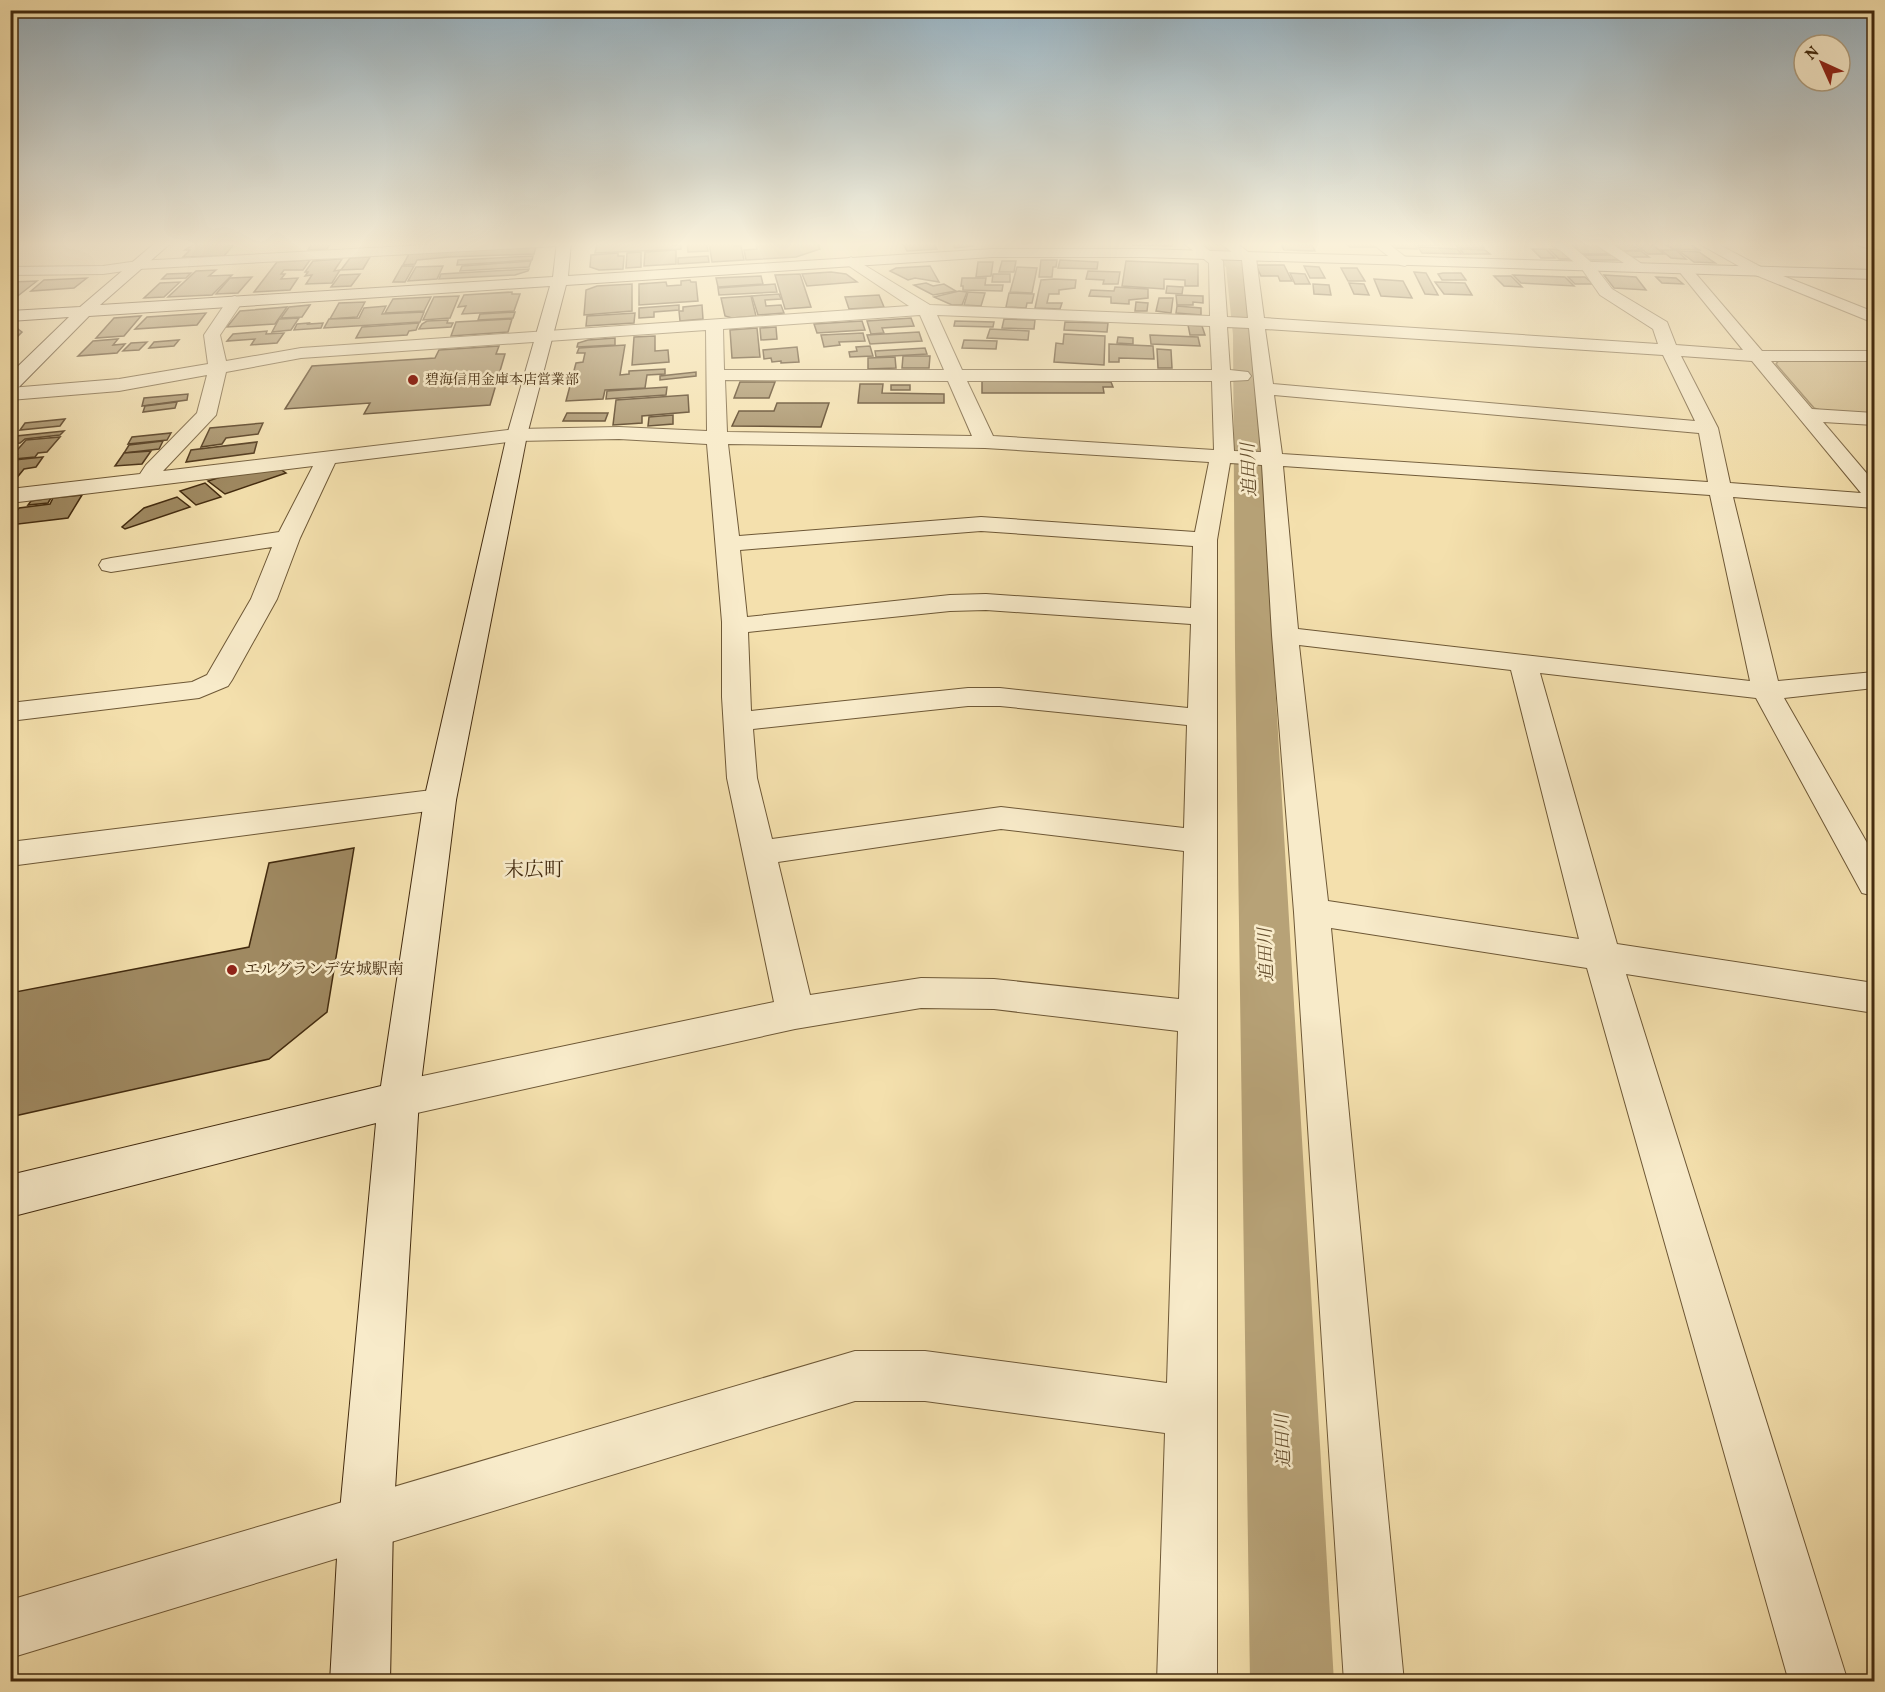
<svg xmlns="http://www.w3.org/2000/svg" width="1885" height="1692" font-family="Vollkorn,'Noto Serif JP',serif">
	<rect width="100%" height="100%" fill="#f4e0ad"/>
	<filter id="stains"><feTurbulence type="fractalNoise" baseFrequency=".00333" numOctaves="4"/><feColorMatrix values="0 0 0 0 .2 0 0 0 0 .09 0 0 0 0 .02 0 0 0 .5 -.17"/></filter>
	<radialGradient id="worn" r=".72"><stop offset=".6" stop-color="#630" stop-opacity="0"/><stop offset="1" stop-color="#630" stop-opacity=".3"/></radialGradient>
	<polygon fill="#d6c192" stroke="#8c7650" stroke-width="1.5" points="1779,360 1874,360 1874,415 1826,412 1814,408 1776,364"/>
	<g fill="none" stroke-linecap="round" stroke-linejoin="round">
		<polygon fill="#b7a277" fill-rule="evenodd" points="1199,242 1221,242 1246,265 1257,335 1273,648 1334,1682 1250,1682 1235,648 1233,335 1226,267"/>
	</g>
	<g fill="#9f8961" stroke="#422a0e" stroke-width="1.5">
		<polygon points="197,242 236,242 224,256 183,257 190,250 185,250"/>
		<polygon points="313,242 331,242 327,249 308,250"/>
		<polygon points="643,242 673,242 673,245 681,245 681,249 595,253 597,244"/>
		<polygon points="687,242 706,242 708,251 688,252"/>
		<polygon points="709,242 733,242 734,246 741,246 744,260 712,262"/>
		<polygon points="755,242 817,242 820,249 796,257 746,260 744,250 757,249"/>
		<polygon points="902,242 933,243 937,249 907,251"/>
		<polygon points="951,242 970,242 973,246 955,248"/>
		<polygon points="1132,242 1171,242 1172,246 1133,245"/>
		<polygon points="1280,242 1310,242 1315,251 1284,250"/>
		<polygon points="1390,242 1413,242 1417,249 1393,248"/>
		<polygon points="1415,242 1446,242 1447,244 1418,246"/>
		<polygon points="1607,242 1627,242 1641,250 1620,251"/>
		<polygon points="1633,242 1649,242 1664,254 1648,254"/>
		<polygon points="1661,242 1686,242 1699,250 1673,249"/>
		<polygon points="1346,243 1372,243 1375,247 1350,247"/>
		<polygon points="1454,243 1480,243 1484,248 1458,248"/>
		<polygon points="1566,243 1593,243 1609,254 1582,254"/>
		<polygon points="536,247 534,254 449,257 417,260 415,264 403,265 409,254"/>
		<polygon points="1418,247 1457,249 1462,254 1422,253"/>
		<polygon points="1460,249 1485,250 1490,254 1464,254"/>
		<polygon points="1532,249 1546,249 1555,258 1541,258"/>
		<polygon points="1549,249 1560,250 1574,259 1559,259"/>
		<polygon points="676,250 676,264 644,266 645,252"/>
		<polygon points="1661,250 1676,250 1686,259 1671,258"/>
		<polygon points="1623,251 1641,251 1649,257 1631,257"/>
		<polygon points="1679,251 1699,252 1715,263 1694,262"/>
		<polygon points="641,252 641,267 626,268 627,253"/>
		<polygon points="618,253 618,256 624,256 623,269 599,270 590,267 591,255"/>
		<polygon points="1583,255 1614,255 1621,260 1589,260"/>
		<polygon points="533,256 532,260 457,265 458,260"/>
		<polygon points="708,256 709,262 678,264 678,258"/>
		<polygon points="370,257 363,269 341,270 350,258"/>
		<polygon points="342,259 334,271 340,270 332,283 306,284 312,275 305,276 308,272 305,272 313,261"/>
		<polygon points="310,260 303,270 284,270 281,274 285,274 281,279 298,278 290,290 254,292 277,262"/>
		<polygon points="1041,260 1057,260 1056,267 1053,267 1052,277 1039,277"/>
		<polygon points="1060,260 1098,262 1097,269 1058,268"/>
		<polygon points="531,261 529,267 460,271 462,266"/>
		<polygon points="1002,261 1016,261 1014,272 999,272"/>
		<polygon points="1126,261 1198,264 1198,286 1185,286 1185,280 1164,279 1164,289 1122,286"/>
		<polygon points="978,262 993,262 991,276 976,277"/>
		<polygon points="1256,265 1284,265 1292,281 1280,281 1278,276 1261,276"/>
		<polygon points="402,266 414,266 405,282 393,282"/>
		<polygon points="443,266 437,279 408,281 416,267"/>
		<polygon points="930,266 939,282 915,278 908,280 890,271 896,268"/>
		<polygon points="1304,266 1319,267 1325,278 1310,278"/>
		<polygon points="1017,267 1037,268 1032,293 1010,292"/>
		<polygon points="1341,268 1357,268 1365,281 1348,281"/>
		<polygon points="529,269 528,271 515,275 439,279 441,274"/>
		<polygon points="216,270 209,276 232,275 212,295 168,297 196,271"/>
		<polygon points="1088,271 1120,272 1118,284 1103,284 1104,280 1086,279"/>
		<polygon points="831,272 846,274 857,282 807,286 802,274"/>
		<polygon points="1414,272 1426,273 1438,295 1425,294"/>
		<polygon points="191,273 186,278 162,279 167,274"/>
		<polygon points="1290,273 1305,274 1310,284 1295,284"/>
		<polygon points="1443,273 1461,273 1466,280 1442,280 1438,274"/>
		<polygon points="360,274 351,286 331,287 340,275"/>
		<polygon points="800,274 811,307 785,309 775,275"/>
		<polygon points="993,274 1010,274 1010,282 992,282"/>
		<polygon points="1513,275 1565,277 1574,286 1521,283"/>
		<polygon points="1604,275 1636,277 1646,290 1614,288"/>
		<polygon points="761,276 763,284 718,287 716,278"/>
		<polygon points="1494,276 1511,276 1522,287 1504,286"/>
		<polygon points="252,277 238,293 216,294 230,278"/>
		<polygon points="1568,277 1585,277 1593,284 1575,284"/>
		<polygon points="1656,277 1676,278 1683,284 1662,283"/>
		<polygon points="87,278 74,288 31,291 44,280"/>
		<polygon points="962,278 986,278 985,285 1003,285 1002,291 963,290 963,286 961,286"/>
		<polygon points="1054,279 1076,280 1075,288 1059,290 1059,294 1049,294 1047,303 1062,303 1060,309 1035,308 1041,280"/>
		<polygon points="1374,279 1403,281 1412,298 1381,296"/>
		<polygon points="690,280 691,282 696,282 698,301 639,305 639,284 666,282 667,286 681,285 681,281"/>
		<polygon points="37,281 10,302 10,282"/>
		<polygon points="180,282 164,297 144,298 160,283"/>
		<polygon points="1435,282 1465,283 1472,295 1444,294"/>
		<polygon points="926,283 933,286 944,284 956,291 933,295 914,285"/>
		<polygon points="1349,283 1364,284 1369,295 1354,294"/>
		<polygon points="632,284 632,311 584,315 586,290 597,286"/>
		<polygon points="775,284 777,292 719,295 718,288"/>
		<polygon points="1313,284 1329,285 1331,295 1314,294"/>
		<polygon points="1167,286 1183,287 1182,294 1166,293"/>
		<polygon points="1115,287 1148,289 1148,298 1129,300 1129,304 1111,303 1111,297 1089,296 1091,290 1114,291"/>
		<polygon points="959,291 967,292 962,305 952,305 934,297"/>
		<polygon points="512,292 512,294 520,294 514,311 462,314 466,306 458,307 464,295"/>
		<polygon points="968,292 985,293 981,306 964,305"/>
		<polygon points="1009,293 1034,294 1032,303 1027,303 1026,308 1006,307"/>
		<polygon points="779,294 781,299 765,300 766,306 781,305 784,313 758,315 752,296"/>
		<polygon points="879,295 884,307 849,309 845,297"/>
		<polygon points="1176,295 1203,296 1203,303 1193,302 1193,305 1177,305"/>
		<polygon points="459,296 450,318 423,320 434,297"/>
		<polygon points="751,296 756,316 732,318 725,316 721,298"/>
		<polygon points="431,297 424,311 385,313 393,299"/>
		<polygon points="1159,298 1173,298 1171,313 1156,311"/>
		<polygon points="365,302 357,317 330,319 339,303"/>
		<polygon points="1136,302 1148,303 1147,311 1135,311"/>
		<polygon points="310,305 302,317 281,318 289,307"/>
		<polygon points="679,305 679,310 654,312 654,317 639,318 639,308"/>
		<polygon points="702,305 703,319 680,321 679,311 683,311 683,307"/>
		<polygon points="386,306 382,314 424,312 420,322 324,328 329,319 359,318 364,308"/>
		<polygon points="1177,306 1201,308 1201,315 1176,313"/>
		<polygon points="287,307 275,324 227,327 240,311"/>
		<polygon points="515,312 513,318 478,320 480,314"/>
		<polygon points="206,313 197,325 135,329 147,317"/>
		<polygon points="635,313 634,323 586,326 587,316"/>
		<polygon points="141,316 124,336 96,338 114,318"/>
		<polygon points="299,318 291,330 272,332 279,319"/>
		<polygon points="911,318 914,326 882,328 884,333 871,334 867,321"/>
		<polygon points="512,319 508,332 451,336 456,322"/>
		<polygon points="1004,319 1035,320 1034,329 1002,328"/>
		<polygon points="448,320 447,323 453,323 451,327 419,329 422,324 427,321"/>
		<polygon points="862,321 865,330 817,333 814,324"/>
		<polygon points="955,321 994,322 993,327 954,326"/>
		<polygon points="1065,322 1108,323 1107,332 1064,330"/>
		<polygon points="309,323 308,324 323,323 321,328 294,330 297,324"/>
		<polygon points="419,323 416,330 409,331 407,335 356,338 362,327"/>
		<polygon points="1188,325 1202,326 1205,335 1190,335"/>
		<polygon points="14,326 22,332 10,344 10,327"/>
		<polygon points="776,327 777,339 761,340 760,328"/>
		<polygon points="757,328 760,357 732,358 730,330"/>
		<polygon points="990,329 1029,331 1028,340 987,338"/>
		<polygon points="267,331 266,334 284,333 277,343 251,345 255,339 227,341 233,334"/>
		<polygon points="919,332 922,341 870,344 867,335"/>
		<polygon points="863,333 865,341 839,342 840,345 824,347 821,335"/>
		<polygon points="1064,334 1105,336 1104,365 1054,362 1056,343 1063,344"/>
		<polygon points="1150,335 1198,337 1200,346 1151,344"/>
		<polygon points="655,336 655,351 668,350 669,362 632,365 634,337"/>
		<polygon points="1118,337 1133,338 1133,344 1117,343"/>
		<polygon points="615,338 615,345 577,347 578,343 588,340"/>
		<polygon points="118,339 113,345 125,344 117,353 78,356 93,341"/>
		<polygon points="179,340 174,346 149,348 154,342"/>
		<polygon points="964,340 997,341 996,349 962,348"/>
		<polygon points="147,342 139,350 123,351 131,343"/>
		<polygon points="1109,344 1153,346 1154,359 1119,358 1119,362 1109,362"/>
		<polygon points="625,345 620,375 629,374 629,371 665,369 665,374 647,375 645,388 605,390 603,399 566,401 576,363 583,362 585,353 577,353 579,348"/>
		<polygon points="499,346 496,354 505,354 490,405 364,414 370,403 285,409 312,366 435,358 439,350"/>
		<polygon points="870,346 873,356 850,357 849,352 857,351 856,347"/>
		<polygon points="797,347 799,362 781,363 781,361 772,362 771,358 764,359 763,350"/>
		<polygon points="925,348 927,354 876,357 875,351"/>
		<polygon points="1157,349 1171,350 1172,368 1158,368"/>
		<polygon points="903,356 930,356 929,368 902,368"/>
		<polygon points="895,357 896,368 868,369 868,358"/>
		<polygon points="696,372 696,376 660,380 660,376"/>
		<polygon points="982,381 1111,382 1113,387 1103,387 1104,393 982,393"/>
		<polygon points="740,382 775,382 769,398 734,398"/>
		<polygon points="860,384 883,384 882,393 944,394 944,403 858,403"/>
		<rect x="891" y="385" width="19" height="5"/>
		<polygon points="667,387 666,395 606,399 607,391"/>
		<polygon points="188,394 187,400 142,406 144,398"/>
		<polygon points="688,395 689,412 642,416 642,423 613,425 616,400"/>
		<polygon points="177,402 175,408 143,412 145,406"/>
		<polygon points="777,403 829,403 821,427 732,426 739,411 774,411"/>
		<polygon points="567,413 608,413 605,421 563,421"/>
		<polygon points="673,415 673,424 648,426 649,417"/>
		<polygon points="65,419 60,426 20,430 25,423"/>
		<polygon points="263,423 258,434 226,438 222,444 201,447 210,428"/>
		<polygon points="64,431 60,435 25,439 20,443 10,444 16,436"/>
		<polygon points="171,433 167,440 128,444 132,437"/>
		<polygon points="60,437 47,452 38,453 35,457 14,459 17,455 12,456 26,440"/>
		<polygon points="163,441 159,449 124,453 129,445"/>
		<polygon points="257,442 254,453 186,462 191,450"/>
		<polygon points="151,451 142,464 115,466 124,453"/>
		<polygon points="43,457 36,467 24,469 15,480 10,481 10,465 14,460"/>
		<polygon points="280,469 286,473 225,494 208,481 224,476"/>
		<polygon points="205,483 221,497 196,505 180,491"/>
		<polygon points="82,495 68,518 10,525 10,520 19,508 50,504 53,498"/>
		<polygon points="177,497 190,507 125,529 122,527 144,508"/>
		<polygon points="51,498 48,503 28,505 31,501"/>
		<polygon points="354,848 327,1012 269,1059 10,1117 10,993 249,947 269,863"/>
	</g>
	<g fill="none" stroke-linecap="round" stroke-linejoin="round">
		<g stroke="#6e5836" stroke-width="2">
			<g id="street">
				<polygon points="479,242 563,242 556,246 138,269 103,274 10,275 10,267 103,266 138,261"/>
				<path d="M1182 242H1198L1223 261 1227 317 1248 318 1242 260 1219 242H1235L1256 258 1264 318 1658 344 1653 329 1600 295 1582 269 1561 251 1546 242H1564L1571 245 1592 263 1612 289 1667 322 1676 345 1743 350 1678 270 1685 266 1690 267 1762 351H1874V361H1771L1812 409 1874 413V425L1823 422 1874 482V508L1733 497 1778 681 1874 672V688L1784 698 1874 855V896L1862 893 1756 698 1540 673 1617 944 1874 983V1013L1626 974 1848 1682H1789L1587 968 1331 928 1404 1682H1344L1294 912 1272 635 1262 465 1230 463 1217 540V1682H1157L1165 1433 925 1401H855L10 1658V1600L855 1351H925L1167 1383 1178 1031 994 1009 921 1008 795 1029 399 1117 385 1112 379 1099 385 1086 399 1081 774 1002 727 778 722 697V622L707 444 619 439 517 441 335 463 300 538 277 599 232 680 228 686 199 698 10 721V703L192 682 207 675 251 599 272 547 111 572 102 570 99 565 102 560 111 558 279 532 313 466 10 503V489L140 474 146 465 197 413 207 375 119 391 10 400V388L119 379 208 364 204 335 229 298 235 296 243 301 220 335 226 361 301 348 909 306 846 264 844 261 851 257 930 305 1210 316 1209 263ZM920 315 944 370H724L723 329ZM937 315 1210 326 1212 370H962ZM1227 327 1249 328 1261 452 1234 451 1230 381 1248 380 1251 376 1248 372 1230 370ZM1265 329 1663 355 1695 421 1273 384ZM706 330 707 431 619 427 517 429 163 471 216 415 226 372 301 358ZM1681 356 1752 361 1861 493 1730 483 1718 428ZM725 380 948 381 972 436 727 432ZM967 381H1212L1214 450 993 436ZM1274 395 1699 433 1708 482 1282 454ZM728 444 985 448 1209 462 1195 532 981 517 739 536ZM1283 466 1710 495 1750 681 1298 629ZM981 531 1193 546 1191 608 986 594 950 595 747 617 740 550ZM986 610 1191 624 1188 708 1000 688H968L751 711 748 632 950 611ZM1299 645 1511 670 1579 939 1328 901ZM968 706H1000L1187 725 1184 828 1001 807 772 839 757 778 753 729ZM1001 829 1184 851 1179 999 994 979 921 978 810 995 778 862Z"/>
				<polygon points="1370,242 1386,242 1412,262 1405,266 1400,265"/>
				<polygon points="1592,242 1609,242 1648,268 1646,271 1636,271"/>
				<polygon points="1696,242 1714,242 1763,268 1874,312 1874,323 1753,274"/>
				<polygon points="440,789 451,792 456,800 451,808 10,866 10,842"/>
			</g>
		</g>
		<g stroke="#422a0e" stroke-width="2">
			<g id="secondary">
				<polygon points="156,242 172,242 100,305 553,277 557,242 571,242 568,276 992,249 1142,249 1874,270 1874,279 1142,257 992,257 566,285 527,435 456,800 419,1099 393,1522 390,1682 330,1682 339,1522 376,1123 10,1217 10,1175 381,1086 424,800 507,435 550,286 89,316 17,389 10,390 10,374 69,317 10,321 10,311 80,307"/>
				<polygon points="1855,242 1874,242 1874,250 1857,245"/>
			</g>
		</g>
		<use href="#street" fill="#f8ebca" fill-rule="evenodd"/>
		<use href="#secondary" fill="#f8ebca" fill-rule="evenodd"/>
	</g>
	<linearGradient id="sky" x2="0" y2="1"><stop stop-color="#94adbb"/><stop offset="0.51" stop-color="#faf1da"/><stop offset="1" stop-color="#faf1da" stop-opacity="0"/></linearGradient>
	<rect width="1885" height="479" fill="url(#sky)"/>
	<g fill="#8f2418" stroke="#f8ebca" stroke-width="2">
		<circle cx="413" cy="380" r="6"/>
		<circle cx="232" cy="970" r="6"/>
	</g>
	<g text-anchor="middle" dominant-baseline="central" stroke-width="5" stroke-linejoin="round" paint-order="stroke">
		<g font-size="14" fill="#422a0e" stroke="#f8ebca" text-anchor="start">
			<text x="425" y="380">碧海信用金庫本店営業部</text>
		</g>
		<g font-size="16" fill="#422a0e" stroke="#f8ebca" text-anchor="start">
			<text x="244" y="970">エルグランデ安城駅南</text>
		</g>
		<g font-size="18" font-style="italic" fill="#654e2e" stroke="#f8ebca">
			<text transform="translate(1250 470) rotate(-92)">追田川</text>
			<text transform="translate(1267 955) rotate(-92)">追田川</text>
			<text transform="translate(1284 1441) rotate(-92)">追田川</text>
		</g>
		<g font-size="20" fill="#422a0e" stroke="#f8ebca">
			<text x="534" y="871">末広町</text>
		</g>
	</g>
	<rect width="1885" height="1692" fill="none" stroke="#f4e0ad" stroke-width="36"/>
	<rect x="12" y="12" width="1861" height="1668" fill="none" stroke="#422a0e" stroke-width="3"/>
	<rect x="18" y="18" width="1849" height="1656" fill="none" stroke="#422a0e" stroke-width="1.5"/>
	<g transform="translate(1822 63) rotate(315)"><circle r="28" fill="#f8ebca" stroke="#af9e7f" stroke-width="1.5"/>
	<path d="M0-4.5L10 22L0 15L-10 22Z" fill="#8f2418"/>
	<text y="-9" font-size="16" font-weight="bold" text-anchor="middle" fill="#422a0e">N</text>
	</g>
	<rect width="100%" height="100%" filter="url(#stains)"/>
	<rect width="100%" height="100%" fill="url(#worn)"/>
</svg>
